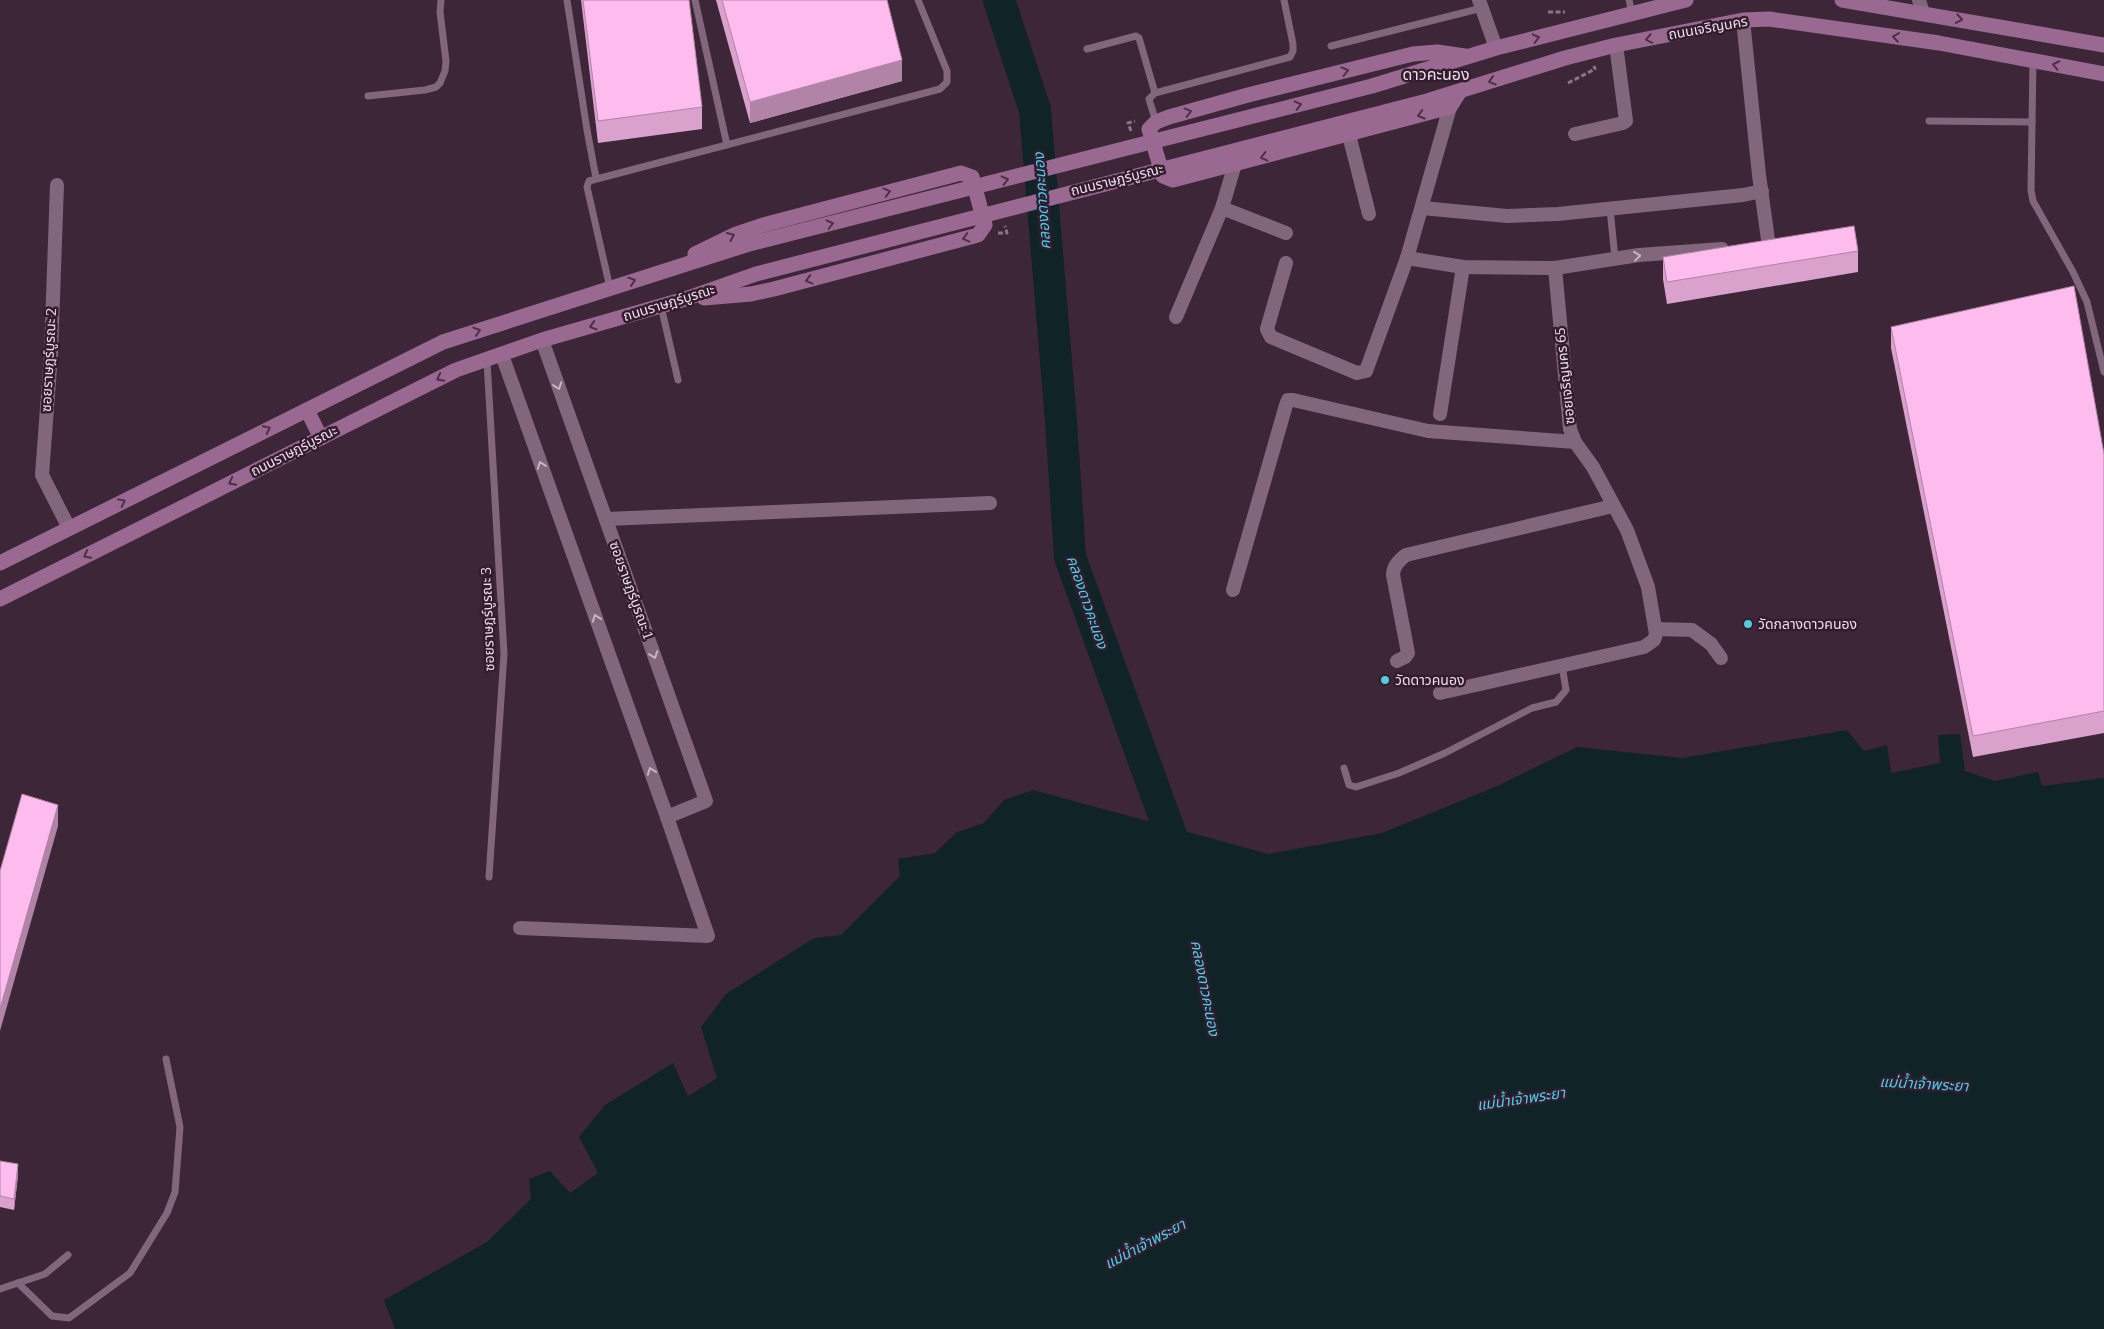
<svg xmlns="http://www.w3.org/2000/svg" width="2104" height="1329" font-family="Bitter,'Noto Sans Thai',serif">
	<rect width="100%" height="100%" fill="#3e2639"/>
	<polygon fill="#102326" points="1847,730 1864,751 1887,745 1891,773 1940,763 1938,735 1960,734 1965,771 1995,781 2038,772 2042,786 2104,778 2104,1329 395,1329 384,1300 487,1242 531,1199 529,1179 550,1171 570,1193 598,1173 579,1137 605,1105 673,1063 688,1096 717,1078 701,1027 726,994 814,938 841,935 900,876 898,859 935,853 957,832 984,823 1004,800 1033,790 1269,854 1382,833 1495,787 1577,747 1682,758"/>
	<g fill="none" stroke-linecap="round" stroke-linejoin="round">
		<polyline stroke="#102326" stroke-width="32" points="999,0 1035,110 1061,421 1070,557 1183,868"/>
		<g stroke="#897585" stroke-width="3" stroke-dasharray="5 2.5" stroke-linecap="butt">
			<polyline points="1548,12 1565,12"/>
			<polyline points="1568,83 1595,69 1594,66"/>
			<polyline points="1131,131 1128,123 1135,121"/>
			<polyline points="998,233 1007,233 1005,226"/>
		</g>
		<g stroke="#82667c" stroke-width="7">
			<polyline points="567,0 587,130 596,178"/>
			<polyline points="695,0 727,145"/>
			<polyline points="1629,0 1632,13"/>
			<polyline points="1331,46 1482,8"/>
			<polyline points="1087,49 1136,36 1139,38 1155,93"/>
			<polyline points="2033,60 2031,190 2033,201 2073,272 2087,302 2104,372"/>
			<polyline points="368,96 425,90 436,87 440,83 445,71 446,61 440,12 441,0"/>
			<polyline points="1929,121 2032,122"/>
			<polyline points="1156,122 1149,99 1155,93 1290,57 1293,51 1293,44 1284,0"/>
			<polyline points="1610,209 1615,258"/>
			<polyline points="610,288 587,187 589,181 940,89 947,82 947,71 918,0"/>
			<polyline points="661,306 678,380"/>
			<polyline points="487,361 504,654 489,877"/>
			<polyline points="1344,768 1349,785 1356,787 1399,773 1445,753 1532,708 1556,702 1566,690 1562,665"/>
			<polyline points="18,1283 52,1316 69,1318 130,1273 167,1213 175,1192 180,1127 166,1059"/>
			<polyline points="0,1289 45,1274 68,1255"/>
		</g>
		<g stroke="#82667c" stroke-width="14">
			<polyline points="1479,0 1496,48"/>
			<polyline points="1919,0 1923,13"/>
			<polyline points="1743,20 1759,175 1770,254"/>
			<polyline points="1575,134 1623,123 1626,121 1616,45"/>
			<polyline points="1349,135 1369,214"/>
			<polyline points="57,185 51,354 42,475 69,528"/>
			<polyline points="1222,208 1286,233"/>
			<polyline points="1422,208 1507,216 1558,214 1743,195 1762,191"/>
			<polyline points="1407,258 1463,267 1555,268 1639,255 1722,249"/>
			<polyline points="1286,263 1267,329 1271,337 1357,373 1366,371 1407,258 1450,107"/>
			<polyline points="1176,317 1222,208 1235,164"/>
			<polyline points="542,340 706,801 667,817"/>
			<polyline points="502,355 667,817 708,936 520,928"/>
			<polyline points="1440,414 1463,267"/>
			<polyline points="606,519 990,503"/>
			<polyline points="1233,590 1286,405 1288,400 1293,400 1428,431 1575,442"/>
			<polyline points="1656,629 1692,630 1711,644 1721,658"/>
			<path d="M1397 661 1405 657 1408 653 1393 575C1393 566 1399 560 1406 555L1613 506"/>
			<polyline points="1440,693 1644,647 1654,640 1656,634 1648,587 1627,530 1593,467 1575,442 1570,429 1555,268"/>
		</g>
		<g stroke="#9a6991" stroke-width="15">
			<polyline points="1842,0 2104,45"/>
			<polyline points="1460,91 1450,107 1173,180 1163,176 1149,129 1156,122 1169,117 1248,95 1413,54 1437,52 1465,56"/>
			<polyline points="695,254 736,234 763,225 961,173 972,177 985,225 978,235 774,289 751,294 704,298"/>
			<polyline points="307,410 321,438"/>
			<polyline points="0,563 443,342 749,244 1372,86 1496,48 1686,0"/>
			<polyline points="0,599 456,370 542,340 685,299 756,274 1427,101 1565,58 1616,45 1743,20 1769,19 1939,43 2104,74"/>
		</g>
	</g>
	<g fill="#daa1cd">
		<polygon points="581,0 689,0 702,107 702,129 598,143"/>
		<polygon points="716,0 887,0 902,81 750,123"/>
		<polygon points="1858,251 1858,272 1667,304 1663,279 1663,257"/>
		<polygon points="1891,327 2104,454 2104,733 1973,757 1891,348"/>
		<polygon points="0,1161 18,1175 14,1210 0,1207"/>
	</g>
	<g fill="#b183a7">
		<polygon points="902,60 902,81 750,123 750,102"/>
		<polygon points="58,805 58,826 0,1031 0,1009"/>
		<polygon points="18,1164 18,1175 14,1210 14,1199"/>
	</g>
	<g fill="#fdbbee" stroke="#b183a7">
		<polygon points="583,0 689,0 702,107 598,121"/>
		<polygon points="722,0 887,0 902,60 750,102"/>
		<polygon points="1854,226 1858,251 1667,282 1663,257"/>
		<polygon points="2074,286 2104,454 2104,711 1973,736 1891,327"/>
		<polygon points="22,794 58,805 0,1009 0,871"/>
		<polygon points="0,1161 18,1164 14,1199 0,1196"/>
	</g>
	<defs><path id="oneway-chevron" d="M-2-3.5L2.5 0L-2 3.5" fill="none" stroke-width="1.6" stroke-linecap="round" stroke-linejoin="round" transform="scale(1.25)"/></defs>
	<g stroke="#4e2f48">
		<use href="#oneway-chevron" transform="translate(1959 19) rotate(10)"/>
		<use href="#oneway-chevron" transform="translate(1896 37) rotate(-172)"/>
		<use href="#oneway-chevron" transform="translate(1536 38) rotate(-14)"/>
		<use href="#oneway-chevron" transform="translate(1649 39) rotate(169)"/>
		<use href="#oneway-chevron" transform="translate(2056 65) rotate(-168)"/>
		<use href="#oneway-chevron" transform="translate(1345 71) rotate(-14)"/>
		<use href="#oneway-chevron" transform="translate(1492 81) rotate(163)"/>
		<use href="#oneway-chevron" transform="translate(1298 105) rotate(-14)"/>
		<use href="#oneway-chevron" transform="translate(1188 112) rotate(-15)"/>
		<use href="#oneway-chevron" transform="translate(1421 115) rotate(164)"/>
		<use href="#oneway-chevron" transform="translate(1264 157) rotate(166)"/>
		<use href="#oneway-chevron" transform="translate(1005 180) rotate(-14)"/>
		<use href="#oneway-chevron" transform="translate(887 192) rotate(-15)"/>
		<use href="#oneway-chevron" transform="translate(830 224) rotate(-14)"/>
		<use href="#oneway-chevron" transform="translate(731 236) rotate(-24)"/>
		<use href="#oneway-chevron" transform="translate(966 238) rotate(165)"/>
		<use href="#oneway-chevron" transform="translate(809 280) rotate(165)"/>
		<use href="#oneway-chevron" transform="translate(632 281) rotate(-18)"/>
		<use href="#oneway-chevron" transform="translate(593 326) rotate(164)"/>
		<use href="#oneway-chevron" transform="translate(477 331) rotate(-18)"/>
		<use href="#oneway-chevron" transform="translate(440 378) rotate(153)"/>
		<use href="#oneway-chevron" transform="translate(267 429) rotate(-26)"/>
		<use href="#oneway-chevron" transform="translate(232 482) rotate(153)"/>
		<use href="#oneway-chevron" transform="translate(122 502) rotate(-26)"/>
		<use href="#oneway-chevron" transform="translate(87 555) rotate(153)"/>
	</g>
	<g stroke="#c8b4c4">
		<use href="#oneway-chevron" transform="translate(1637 256) rotate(-6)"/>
		<use href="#oneway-chevron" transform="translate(558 386) rotate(70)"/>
		<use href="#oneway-chevron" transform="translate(541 465) rotate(-110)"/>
		<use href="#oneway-chevron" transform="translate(596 618) rotate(-110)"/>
		<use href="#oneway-chevron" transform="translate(654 655) rotate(70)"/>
		<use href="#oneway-chevron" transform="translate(651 771) rotate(-110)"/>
	</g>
	<g fill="#54cade" stroke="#341c2f" stroke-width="2">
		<circle cx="1748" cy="624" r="5"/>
		<circle cx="1385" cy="680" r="5"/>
	</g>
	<g text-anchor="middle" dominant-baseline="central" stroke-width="5" stroke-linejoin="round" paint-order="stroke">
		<g font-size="14" fill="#eedeea" stroke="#341c2f">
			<text transform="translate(1708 28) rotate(-10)">ถนนเจริญนคร</text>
			<text transform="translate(1117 180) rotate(-14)">ถนนราษฎร์บูรณะ</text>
			<text transform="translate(669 303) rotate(-17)">ถนนราษฎร์บูรณะ</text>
			<text transform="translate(49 360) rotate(-87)">ซอยราษฎร์บูรณะ 2</text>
			<text transform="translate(1565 376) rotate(-96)">ซอยเจริญนคร 65</text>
			<text transform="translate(294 451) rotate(-27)">ถนนราษฎร์บูรณะ</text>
			<text transform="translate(631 590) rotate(70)">ซอยราษฎร์บูรณะ 1</text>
			<text transform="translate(488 619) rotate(-92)">ซอยราษฎร์บูรณะ 3</text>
		</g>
		<g font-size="14" fill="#eedeea" stroke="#341c2f" text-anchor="start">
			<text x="1758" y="624">วัดกลางดาวคนอง</text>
			<text x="1395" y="680">วัดดาวคนอง</text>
		</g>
		<g font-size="15" font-style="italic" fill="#40d4ec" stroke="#341c2f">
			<text transform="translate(1042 201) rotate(-94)">คลองดาวคะนอง</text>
			<text transform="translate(1087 602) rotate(71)">คลองดาวคะนอง</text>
			<text transform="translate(1205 988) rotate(79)">คลองดาวคะนอง</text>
			<text transform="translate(1924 1084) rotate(3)">แม่น้ำเจ้าพระยา</text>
			<text transform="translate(1521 1099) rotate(-8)">แม่น้ำเจ้าพระยา</text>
			<text transform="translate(1145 1244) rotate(-28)">แม่น้ำเจ้าพระยา</text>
		</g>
		<g font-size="16" fill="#eedeea" stroke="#341c2f">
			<text x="1436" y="74">ดาวคะนอง</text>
		</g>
	</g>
</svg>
